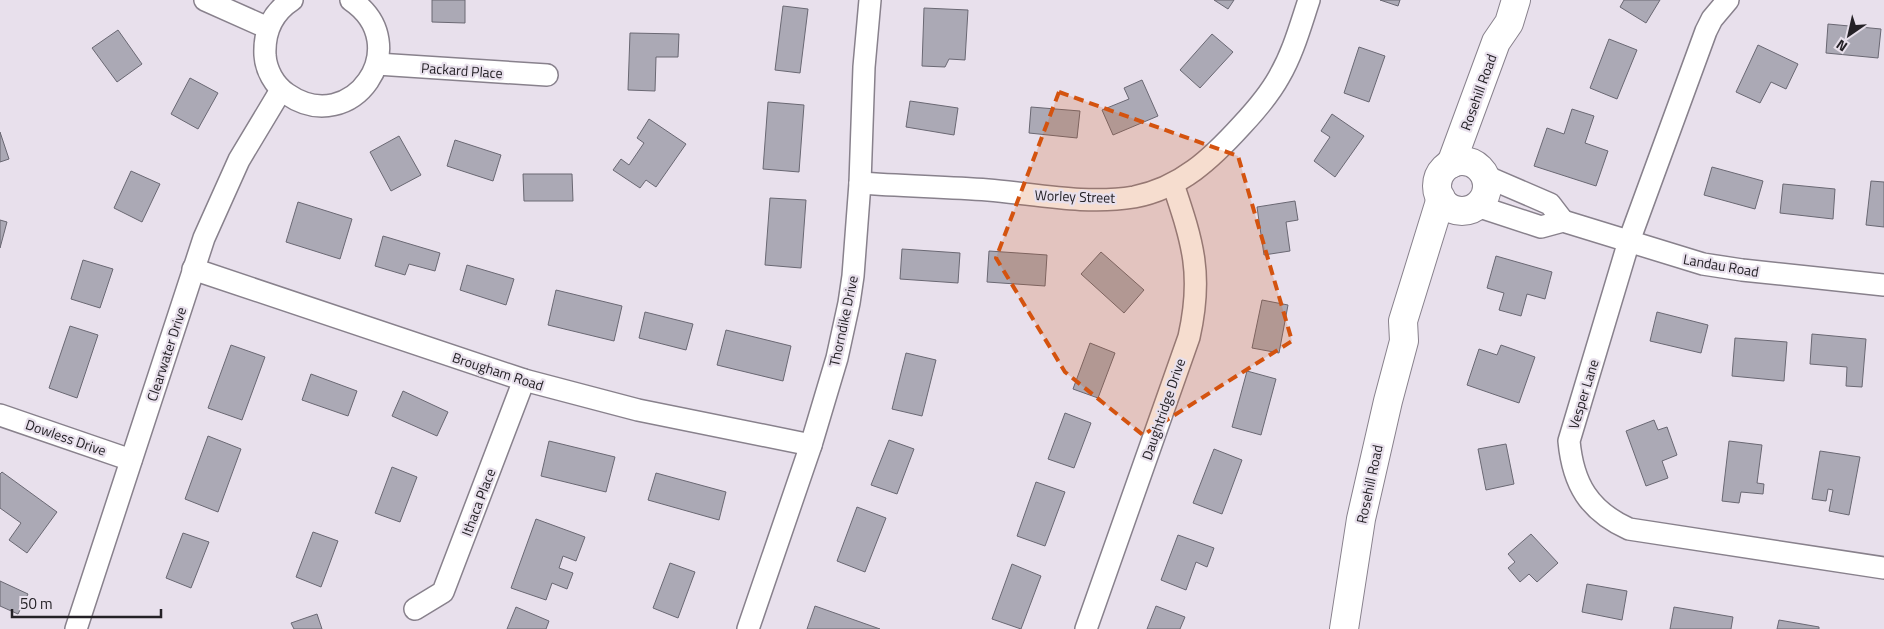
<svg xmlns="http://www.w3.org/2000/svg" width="1884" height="629" font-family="'Titillium Web',sans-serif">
	<rect width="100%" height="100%" fill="#e8e0ec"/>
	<g fill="#aba9b5" stroke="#6a6873">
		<polygon points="432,0 465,0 465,23 432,22"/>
		<polygon points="1214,0 1234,0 1228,9"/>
		<polygon points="1380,0 1400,0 1398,6"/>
		<polygon points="1624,0 1660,0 1646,23 1620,7"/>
		<polygon points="783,6 808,9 800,73 775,70"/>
		<polygon points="924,8 968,10 965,60 949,59 945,67 922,66"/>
		<polygon points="1828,24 1881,29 1878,58 1826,53"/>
		<polygon points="118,30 142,64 117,82 92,48"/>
		<polygon points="630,33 679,34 678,57 656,57 655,91 628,90"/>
		<polygon points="1212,34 1233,52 1200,88 1180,70"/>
		<polygon points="1609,39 1637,50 1617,99 1590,88"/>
		<polygon points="1758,45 1798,64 1786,89 1771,82 1760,103 1736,92"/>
		<polygon points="1359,47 1385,56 1369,102 1344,93"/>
		<polygon points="190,78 218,93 198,129 171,114"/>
		<polygon points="1142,80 1158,116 1113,135 1102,110 1129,99 1124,88"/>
		<polygon points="910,101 958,108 954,135 906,127"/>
		<polygon points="768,102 804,105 799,172 763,169"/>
		<polygon points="1031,107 1080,111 1077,138 1029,133"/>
		<polygon points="1572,109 1594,116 1585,143 1608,151 1596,186 1534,166 1547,128 1564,134"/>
		<polygon points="1332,114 1364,136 1335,177 1314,161 1330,137 1321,131"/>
		<polygon points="649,119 686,144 656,187 646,180 640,188 613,170 621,159 629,165 644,143 637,138"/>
		<polygon points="0,132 9,159 0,162"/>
		<polygon points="399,136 421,175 391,191 370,152"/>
		<polygon points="455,140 501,155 493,181 447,166"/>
		<polygon points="1712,167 1763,181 1755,209 1704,195"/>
		<polygon points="131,171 160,184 142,222 114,208"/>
		<polygon points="523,174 572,174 573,201 524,201"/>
		<polygon points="1871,181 1884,182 1884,227 1866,225"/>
		<polygon points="1783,184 1835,189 1833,219 1780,213"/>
		<polygon points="770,198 806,200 801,268 765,265"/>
		<polygon points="1295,201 1298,220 1286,222 1290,251 1264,255 1257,207"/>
		<polygon points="298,202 352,219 340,259 286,242"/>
		<polygon points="0,220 7,222 0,248"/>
		<polygon points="383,236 440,253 435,271 409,264 405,275 375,266"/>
		<polygon points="902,249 960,253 958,283 900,279"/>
		<polygon points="989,251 1047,255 1045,286 987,282"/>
		<polygon points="1101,252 1144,290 1124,313 1081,274"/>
		<polygon points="1496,256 1552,272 1545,299 1527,294 1521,316 1499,310 1504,293 1487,288"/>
		<polygon points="83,260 113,269 100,308 71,299"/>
		<polygon points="467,265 514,279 506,305 460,290"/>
		<polygon points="556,290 622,306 614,341 548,325"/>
		<polygon points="1262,300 1288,305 1279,353 1252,348"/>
		<polygon points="645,312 693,324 686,350 639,338"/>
		<polygon points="1657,312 1708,325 1701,353 1650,341"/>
		<polygon points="70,326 98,335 77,398 49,388"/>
		<polygon points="726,330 791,346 783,381 717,365"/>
		<polygon points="1812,334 1866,339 1862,387 1846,386 1847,367 1810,364"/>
		<polygon points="1735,338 1787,342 1784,381 1732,376"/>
		<polygon points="1090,343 1115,353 1098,398 1073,389"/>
		<polygon points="231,345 265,357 242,420 208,408"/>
		<polygon points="1501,345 1535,357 1519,403 1467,385 1479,349 1497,355"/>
		<polygon points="906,353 936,360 922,416 892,409"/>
		<polygon points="1247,371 1276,379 1261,435 1232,427"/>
		<polygon points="311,374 357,391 348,416 302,400"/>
		<polygon points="403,391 448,412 437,436 392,416"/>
		<polygon points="1065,413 1091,423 1074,468 1048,459"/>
		<polygon points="1654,420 1658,430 1667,427 1677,455 1662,461 1668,478 1646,486 1626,431"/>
		<polygon points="208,436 241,449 218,512 185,499"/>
		<polygon points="889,440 914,449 897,494 871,485"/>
		<polygon points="549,441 615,457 606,492 541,476"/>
		<polygon points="1729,441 1762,445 1757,483 1764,484 1763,494 1741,492 1739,503 1722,501"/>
		<polygon points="1506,444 1514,484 1486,490 1478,449"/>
		<polygon points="1214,449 1242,460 1222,514 1193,503"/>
		<polygon points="1820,451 1860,457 1849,515 1829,511 1833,490 1828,489 1826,501 1812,499"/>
		<polygon points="392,467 417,477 400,522 375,513"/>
		<polygon points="2,472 57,512 27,553 9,540 21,523 0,508 0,474"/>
		<polygon points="656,473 726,492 719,520 648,500"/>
		<polygon points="1036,482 1065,492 1045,546 1017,536"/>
		<polygon points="857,507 886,518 865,572 837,561"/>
		<polygon points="536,519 585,537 576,561 563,556 559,568 573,573 567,589 552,583 546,600 511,588"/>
		<polygon points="313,532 338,541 321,587 296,577"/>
		<polygon points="183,533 209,542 191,588 166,578"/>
		<polygon points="1531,534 1558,563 1537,582 1529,574 1520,582 1508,568 1515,562 1508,554"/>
		<polygon points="1178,535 1214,548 1207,567 1196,562 1186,590 1161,580"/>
		<polygon points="670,563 695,572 678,618 653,608"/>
		<polygon points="1012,564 1041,576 1021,629 992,619"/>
		<polygon points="0,581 28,594 18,614 0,606"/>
		<polygon points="1587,584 1627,591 1622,620 1582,612"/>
		<polygon points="815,606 880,629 807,629"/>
		<polygon points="1156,606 1185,617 1180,629 1147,629"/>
		<polygon points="516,607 549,621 546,629 507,629"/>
		<polygon points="1674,607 1733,617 1731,629 1670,629"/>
		<polygon points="317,614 322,629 294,629 291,623"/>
		<polygon points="1779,620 1819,627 1819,629 1777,629"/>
	</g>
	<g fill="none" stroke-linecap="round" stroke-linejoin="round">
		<g stroke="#88818c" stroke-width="24">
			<g id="street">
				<polyline points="205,0 268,28"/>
				<path d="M292 0C272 13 264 32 265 55 266 70 274 85 287 94 352 139 417 45 351 0"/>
				<path d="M1728 0 1712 19 1706 31 1629 241 1569 441C1573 484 1589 511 1629 529L1884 568"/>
				<polyline points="377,64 547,75"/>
				<polyline points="1485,176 1550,204 1563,221"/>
				<path d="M860 183C902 186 945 187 988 190 1036 194 1086 205 1134 197 1181 188 1212 158 1242 125 1256 110 1269 95 1279 77 1293 53 1300 27 1309 0"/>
				<polyline points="1477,206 1541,227 1563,221 1703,264 1742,270 1884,285"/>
				<polyline points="193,269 524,380 638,410 811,445"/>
				<polyline points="0,415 131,460"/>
				<polyline points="415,609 443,592 524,380"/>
				<polyline points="76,629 204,238 239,160 281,90"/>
				<polyline points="748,629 811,445 837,358 849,303 853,276 860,183 864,67 870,0"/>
				<path d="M1086 629 1189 337C1203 275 1193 243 1173 184"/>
			</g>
		</g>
		<g stroke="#88818c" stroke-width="30">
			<g id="secondary">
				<circle cx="1462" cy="186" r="25"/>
				<polyline points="1451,164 1496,42 1509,23 1516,0"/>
				<polyline points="1344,629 1361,519 1388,401 1404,341 1403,321 1441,198"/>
			</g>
		</g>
		<use href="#street" stroke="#fff" stroke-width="21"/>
		<use href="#secondary" stroke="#fff" stroke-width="28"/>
	</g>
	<path fill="#d4530f" fill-opacity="0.2" stroke="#d4530f" stroke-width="4" stroke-dasharray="10 6" stroke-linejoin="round" d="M1059 92 1238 156 1292 341 1143 435 1065 372 996 258Z"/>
	<g text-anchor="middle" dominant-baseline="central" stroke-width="4.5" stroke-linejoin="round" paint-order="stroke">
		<g font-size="14" fill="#242126" stroke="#e8e0ec">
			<text transform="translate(462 70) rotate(4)">Packard Place</text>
			<text transform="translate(1478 92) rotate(-70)">Rosehill Road</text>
			<text transform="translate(1075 196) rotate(2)">Worley Street</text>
			<text transform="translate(1721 265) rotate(10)">Landau Road</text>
			<text transform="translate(843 321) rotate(-78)">Thorndike Drive</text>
			<text transform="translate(166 354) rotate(-72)">Clearwater Drive</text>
			<text transform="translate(498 371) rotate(18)">Brougham Road</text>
			<text transform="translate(1583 394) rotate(-73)">Vesper Lane</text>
			<text transform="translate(1163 409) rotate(-71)">Daughtridge Drive</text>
			<text transform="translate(66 437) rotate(19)">Dowless Drive</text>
			<text transform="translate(1369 484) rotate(-78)">Rosehill Road</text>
			<text transform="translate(478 502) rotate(-69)">Ithaca Place</text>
		</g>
	</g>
	<g transform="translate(1849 35) rotate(214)" stroke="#e8e0ec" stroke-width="4" paint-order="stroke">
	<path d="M0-4L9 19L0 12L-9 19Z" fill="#242126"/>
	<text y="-8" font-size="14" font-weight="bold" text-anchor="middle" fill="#242126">N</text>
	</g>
	<path d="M12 609v8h149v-8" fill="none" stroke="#242126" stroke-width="2.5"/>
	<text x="20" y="609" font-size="15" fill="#242126" stroke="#e8e0ec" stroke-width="4" paint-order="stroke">50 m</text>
</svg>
